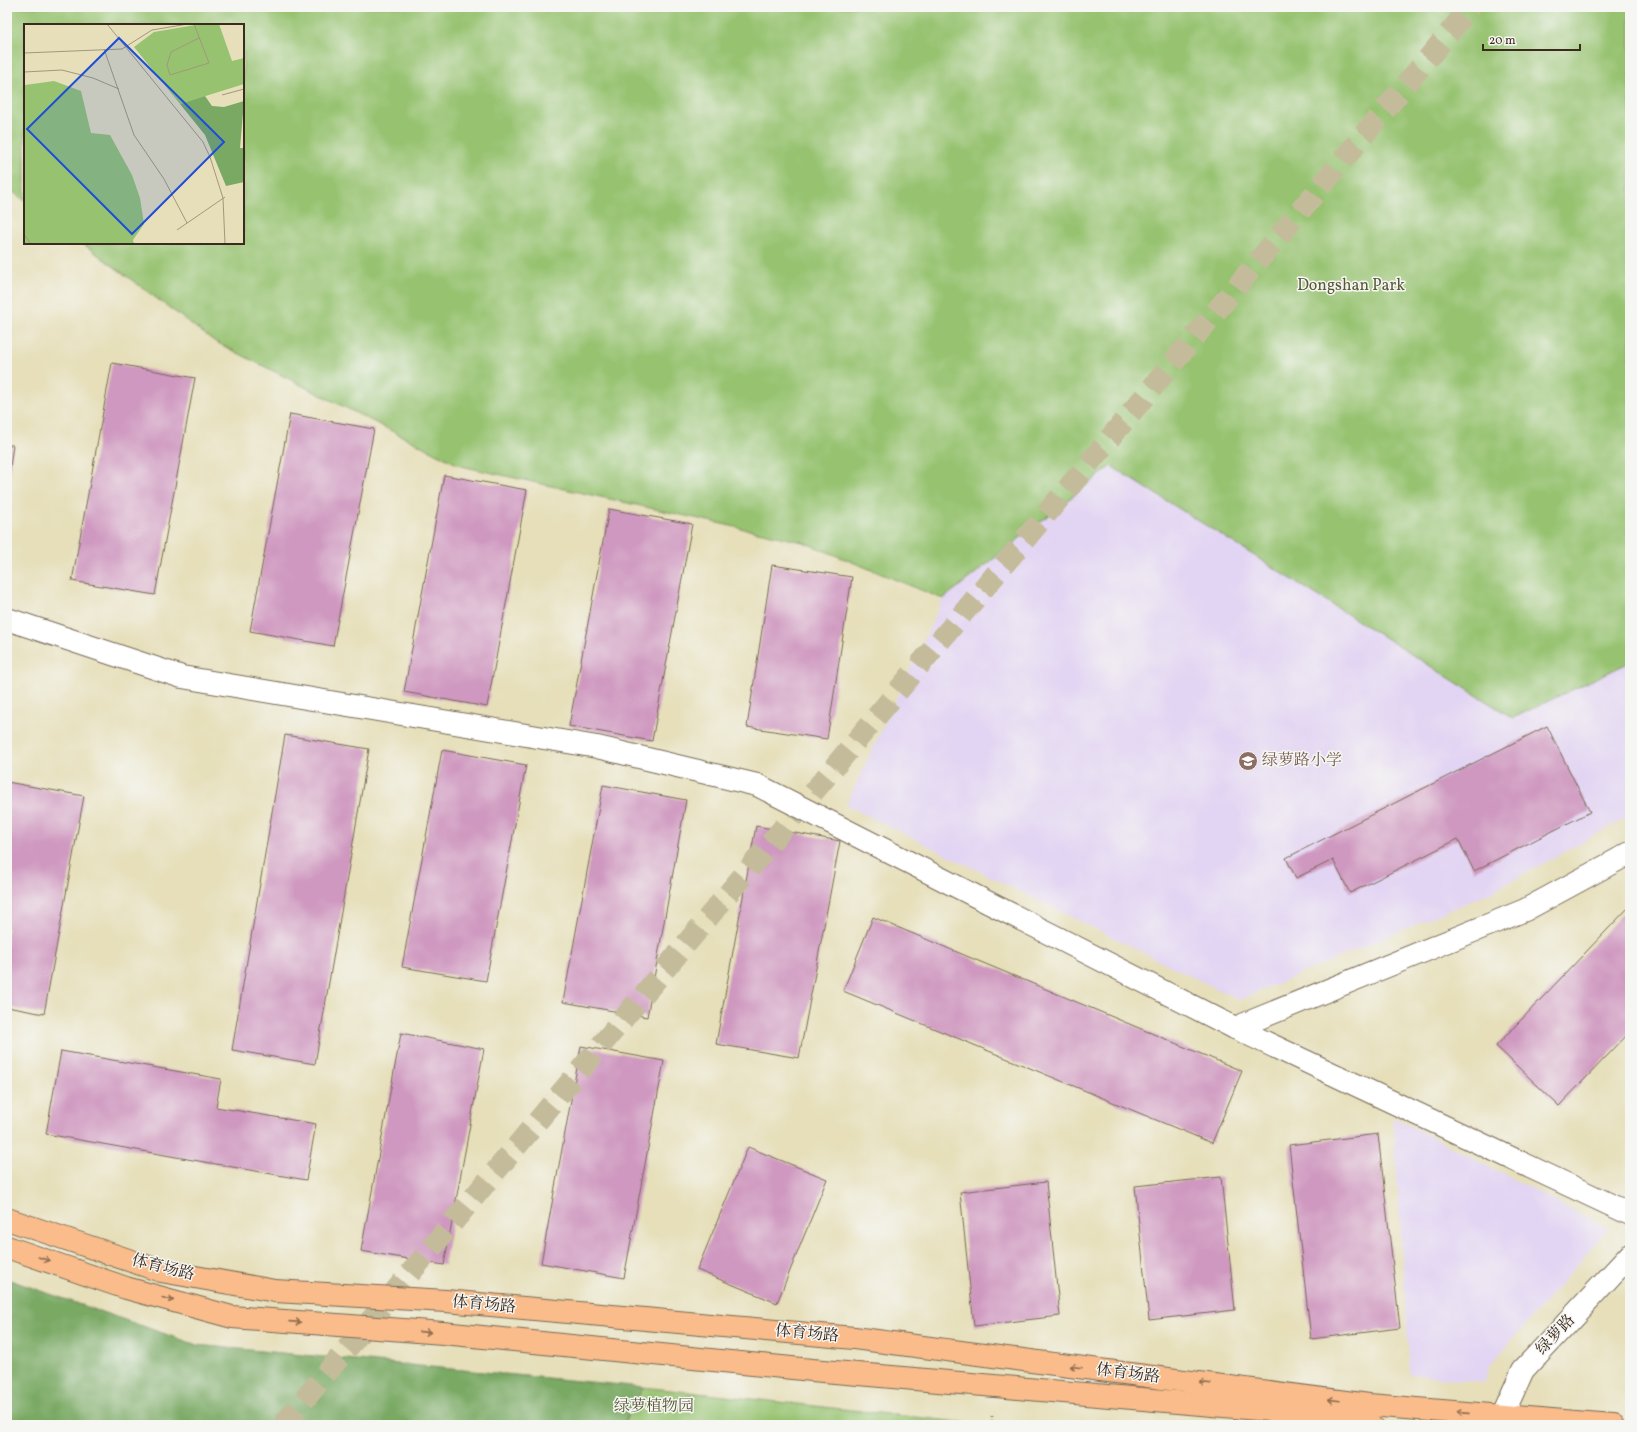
<svg xmlns="http://www.w3.org/2000/svg" width="1637" height="1432" font-family="Vollkorn,'Noto Serif SC',serif">
	<rect width="100%" height="100%" fill="#f6f6f2"/>
	<filter id="ink" filterUnits="userSpaceOnUse"><feTurbulence type="fractalNoise" baseFrequency=".025" numOctaves="2"/><feDisplacementMap in="SourceGraphic" scale="8" xChannelSelector="R" yChannelSelector="G"/><feConvolveMatrix kernelMatrix="1 2 1 2 8 2 1 2 1" color-interpolation-filters="sRGB"/></filter>
	<filter id="wash" filterUnits="userSpaceOnUse"><feTurbulence type="fractalNoise" baseFrequency=".012" numOctaves="4" result="noise"/><feDisplacementMap in="SourceGraphic" scale="16" xChannelSelector="R" yChannelSelector="G"/><feGaussianBlur stdDeviation="0.9" result="paint"/><feColorMatrix in="noise" values="0 0 0 0 0 0 0 0 0 0 0 0 0 0 0 0 0 1.4 0 .05"/><feComposite in="paint" operator="in"/></filter>
	<g filter="url(#wash)">
		<rect width="100%" height="100%" fill="#e6dfba"/>
		<g fill="#e2d4f3">
			<polygon points="1111,466 1513,718 1630,662 1630,816 1489,893 1239,1000 846,805 943,599"/>
			<polygon points="1393,1117 1609,1229 1490,1365 1484,1383 1410,1374"/>
		</g>
		<g fill="#97c371" stroke="#697648">
			<polygon points="7,7 1630,7 1630,662 1513,718 1111,466 943,599 803,542 461,466 214,341 82,243 243,243 243,25 25,25 25,201 7,187"/>
			<polygon points="643,1387 987,1425 623,1425"/>
		</g>
		<polygon fill="#79a963" stroke="#5a6a40" points="7,1279 197,1345 643,1387 623,1425 7,1425"/>
		<g id="blocks">
			<g fill="#cf98c0">
				<polygon points="112,363 195,378 155,595 72,581"/>
				<polygon points="290,414 374,429 333,646 250,631"/>
				<polygon points="7,445 13,445 8,482 7,482"/>
				<polygon points="444,475 527,490 487,707 404,692"/>
				<polygon points="609,509 692,524 652,741 569,726"/>
				<polygon points="772,565 852,577 827,739 747,727"/>
				<polygon points="1547,726 1590,812 1474,871 1458,839 1350,893 1333,860 1296,878 1286,858"/>
				<polygon points="285,735 369,749 315,1064 232,1050"/>
				<polygon points="442,750 526,765 486,981 402,967"/>
				<polygon points="7,782 84,796 44,1014 7,1007"/>
				<polygon points="603,785 686,800 647,1017 563,1002"/>
				<polygon points="756,826 840,841 799,1058 716,1044"/>
				<polygon points="1630,906 1630,1032 1559,1106 1496,1046"/>
				<polygon points="873,917 1242,1071 1212,1143 843,991"/>
				<polygon points="401,1033 484,1049 444,1265 361,1251"/>
				<polygon points="581,1046 664,1061 624,1278 541,1263"/>
				<polygon points="61,1051 221,1079 216,1107 316,1124 306,1180 46,1134"/>
				<polygon points="1378,1134 1400,1328 1311,1339 1289,1145"/>
				<polygon points="748,1147 827,1179 777,1303 697,1270"/>
				<polygon points="1221,1177 1235,1310 1149,1320 1135,1186"/>
				<polygon points="1046,1182 1060,1316 974,1326 960,1192"/>
			</g>
		</g>
	</g>
	<g filter="url(#ink)">
		<use href="#blocks" fill-opacity="0" stroke="#776955" stroke-width="1"/>
		<g fill="none" stroke-linecap="round" stroke-linejoin="round">
			<polyline stroke="#c4bb9b" stroke-width="22" stroke-dasharray="22 11" stroke-linecap="butt" points="283,1425 1471,7"/>
			<g stroke="#776955" stroke-width="24">
				<g id="minor">
					<polyline points="7,619 182,677 597,747 757,785 1235,1028 1630,1214"/>
					<polyline points="1235,1028 1525,910 1630,853"/>
					<polyline points="1498,1425 1523,1370 1630,1255"/>
				</g>
			</g>
			<g stroke="#776955" stroke-width="24">
				<g id="major">
					<polyline points="7,1219 161,1271 275,1291 446,1301 854,1338 1369,1405 1613,1425"/>
					<polyline points="7,1247 126,1288 232,1317 443,1333 812,1370 1280,1411 1371,1425"/>
				</g>
			</g>
			<polyline stroke="#776955" stroke-width="2.5" stroke-dasharray="1 3" stroke-linecap="butt" points="992,1425 992,1415"/>
			<use href="#minor" stroke="#fff" stroke-width="22"/>
			<use href="#major" stroke="#f9bc8a" stroke-width="22"/>
		</g>
		<defs><path id="oneway-shaft" d="M-6 0H5M1.5-3L5.5 0L1.5 3" fill="none" stroke-width="1.6" stroke-linecap="round" stroke-linejoin="round"/></defs>
		<g stroke="#906c4f">
			<use href="#oneway-shaft" transform="translate(44 1259) rotate(19)"/>
			<use href="#oneway-shaft" transform="translate(168 1299) rotate(15)"/>
			<use href="#oneway-shaft" transform="translate(295 1322) rotate(4)"/>
			<use href="#oneway-shaft" transform="translate(425 1332) rotate(4)"/>
			<use href="#oneway-shaft" transform="translate(1076 1367) rotate(-173)"/>
			<use href="#oneway-shaft" transform="translate(1205 1383) rotate(-173)"/>
			<use href="#oneway-shaft" transform="translate(1334 1400) rotate(-173)"/>
			<use href="#oneway-shaft" transform="translate(1463 1412) rotate(-176)"/>
		</g>
	</g>
	<defs>
		<g id="school-disc" transform="scale(1)"><circle r="9.5" fill="#8d6e63" stroke="#f6f6f2"/><path d="M0-5L7-2L0 1L-7-2ZM-4 1L0 2.5L4 1V4Q0 6-4 4Z" fill="#fff"/></g>
	</defs>
	<g fill-rule="evenodd">
		<use href="#school-disc" x="1248" y="761"/>
	</g>
	<g text-anchor="middle" dominant-baseline="central" stroke-width="3" stroke-linejoin="round" paint-order="stroke">
		<g font-size="16" fill="#575837" stroke="#f6f6f2">
			<text x="1351" y="286">Dongshan Park</text>
			<text x="654" y="1407">绿萝植物园</text>
		</g>
		<g font-size="16" fill="#785e54" stroke="#f6f6f2" text-anchor="start">
			<text x="1262" y="761">绿萝路小学</text>
		</g>
		<g font-size="16" fill="#3b2a1e" stroke="#f6f6f2">
			<text transform="translate(163 1268) rotate(14)">体育场路</text>
			<text transform="translate(484 1305) rotate(5)">体育场路</text>
			<text transform="translate(807 1334) rotate(5)">体育场路</text>
			<text transform="translate(1556 1335) rotate(-47)">绿萝路</text>
			<text transform="translate(1128 1374) rotate(7)">体育场路</text>
		</g>
	</g>
	<g transform="translate(24 24)">
		<rect width="220" height="220" fill="#e6dfba"/>
		<path d="M177 0H195L208 37 220 34V60L156 80 110 23 130 8ZM30 57 57 67 67 109 86 111 108 151 116 174 120 200 109 216 110 220H0L1 61Z" fill="#97c371"/>
		<path d="M181 72 188 82 200 83 220 77 216 124H220V158L202 162 181 111 156 80Z" fill="#79a963"/>
		<path fill="none" stroke="#a2977c" stroke-width="1" d="M83 0 179 118 186 133 199 174 201 220M170 0 185 39 146 51 143 41 147 28 175 14M80 25 110 111 140 155 163 199M0 29 98 25 128 6 164 0M0 48 38 46 69 54 95 65M198 71 220 65M153 206 201 173M0 210 7 220"/>
		<path fill="#1d4ed8" fill-opacity="0.15" stroke="#1d4ed8" stroke-width="2" d="M95 14 200 118 108 210 3 105Z"/>
		<rect width="220" height="220" fill="none" stroke="#3b2a1e" stroke-width="2"/>
	</g>
	<rect width="1637" height="1432" fill="none" stroke="#f6f6f2" stroke-width="24"/>
	<path d="M1483 44v6h97v-6" fill="none" stroke="#3b2a1e" stroke-width="2"/>
	<text x="1489" y="44" font-size="12" fill="#3b2a1e" stroke="#f6f6f2" stroke-width="3" paint-order="stroke">20 m</text>
</svg>
